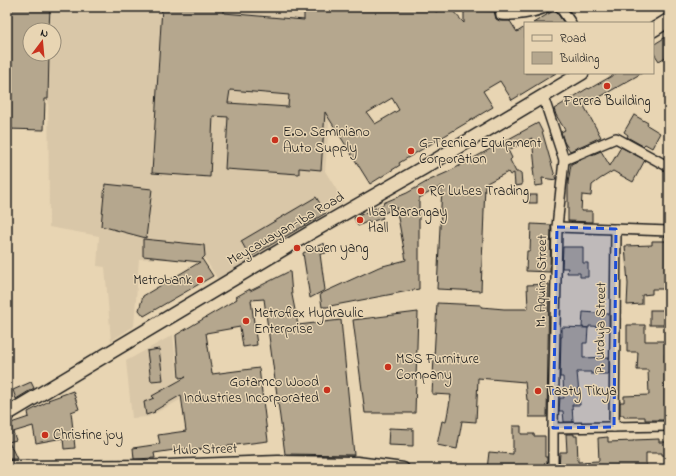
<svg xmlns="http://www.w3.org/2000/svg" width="676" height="476" font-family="'Indie Flower',sans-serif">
	<rect width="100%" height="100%" fill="#e8d5b3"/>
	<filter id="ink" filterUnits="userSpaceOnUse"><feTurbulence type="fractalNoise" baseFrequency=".025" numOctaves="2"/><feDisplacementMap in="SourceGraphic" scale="8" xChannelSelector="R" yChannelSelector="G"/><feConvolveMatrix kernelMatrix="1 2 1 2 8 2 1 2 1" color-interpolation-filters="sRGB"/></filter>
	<g filter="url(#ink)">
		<g fill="#d9c7a8">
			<polygon points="48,7 339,7 325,171 344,202 219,281 205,259 139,259 134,326 111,341 105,267 97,266 99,236 49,227 48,54 54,54 54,30 48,30"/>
			<polygon points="173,335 180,400 148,417 132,418 126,361"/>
		</g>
		<g fill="#b5a78e" stroke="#1c1c1c" fill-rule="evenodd">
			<polygon points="7,7 50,7 49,30 30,30 30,54 49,54 48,99 45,99 44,130 7,129"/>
			<path d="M162 7H224V13L304 20V7H433L436 12 443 7H449L464 23V10L494 11 496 19 500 21H510L517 32 525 27V73H556L512 100 500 81 483 91 493 107 399 163 400 165 370 184 325 112 321 170 299 168V174L225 169 228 117 213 116 210 177 152 173ZM230 90 289 95 288 107 228 103ZM392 98 399 110 375 124 367 113Z"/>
			<polygon points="555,10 564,23 533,23"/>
			<polygon points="669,35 669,55 659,61 653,52 653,45"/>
			<polygon points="617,73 642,73 584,106 601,137 570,151 564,142 561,132 565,130 556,115 554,109 588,88 589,89"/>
			<polygon points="634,115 648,123 647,125 660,133 652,148 645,144 643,146 627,137 628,135 624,132"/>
			<polygon points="538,123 542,131 556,180 542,178 543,185 535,186 533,168 535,168 532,138 526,141 518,142 519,145 508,150 512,158 510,160 516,172 521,172 522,185 515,186 514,173 510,175 508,172 485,184 481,291 437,289 442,186 419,198 419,289 330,306 330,307 322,307 320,294 379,267 406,260 396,207 381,215 383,218 370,222 369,221 358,226 354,218 384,204 383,203 407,193 430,180 448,172"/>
			<polygon points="621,147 645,160 633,182 613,171 600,179 592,185 591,196 582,195 581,211 592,211 592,222 568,221 568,183 571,164 601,151 610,166"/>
			<polygon points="105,184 152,189 146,238 101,226"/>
			<rect x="529" y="195" width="8" height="8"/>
			<polygon points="316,197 326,213 250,257 241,241"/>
			<polygon points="531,224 551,225 550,272 526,271 527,251 530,251"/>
			<polygon points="143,239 204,245 205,256 202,259 213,276 144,316 139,310 143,296 200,262 143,256"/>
			<polygon points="652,241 669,241 669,289 652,289 652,294 642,295 642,304 627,305 628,284 625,246 652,245"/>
			<polygon points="324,243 326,253 320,254 325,290 310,298 303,253"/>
			<polygon points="563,247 583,247 583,263 588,263 588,277 580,277 580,273 567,273 568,268 562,268"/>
			<polygon points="290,271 292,295 298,325 341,320 354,455 285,454 264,299 251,300 257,345 243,347 240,327 206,333 212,374 259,368 268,441 188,451 188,448 154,453 155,458 134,459 133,448 160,444 158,435 186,431 181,395 154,411 155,412 146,415 144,402 154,398 152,396 186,377 179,378 176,335 237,299 236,297 250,289 250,291"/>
			<polygon points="549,284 547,417 529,417 529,400 527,400 525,382 478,378 476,422 462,421 457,449 437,445 442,421 446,422 451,395 432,394 437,303 481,305 481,307 504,309 528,309 527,285"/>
			<rect x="650" y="310" width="19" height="15"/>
			<polygon points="418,312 415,413 365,413 353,320"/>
			<polygon points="583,312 609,314 609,327 589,326 589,328 582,327"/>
			<polygon points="627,325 645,325 645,341 669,341 669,354 665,354 665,420 645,420 645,417 624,417 624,415 620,415 620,402 624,402 624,396 649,395 648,370 637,370 638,352 627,352"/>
			<polygon points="562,327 588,328 587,343 583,343 583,358 609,357 609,374 591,374 591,372 577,372 580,405 572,405 573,422 564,422 563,411 559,411 560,398 564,398 563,377 560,377 561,337 562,337"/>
			<polygon points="159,349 163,380 151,381 147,351"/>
			<polygon points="31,382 34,388 16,399 13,390"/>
			<polygon points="73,391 79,409 71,412 75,448 64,449 63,438 36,443 33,426 13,432 16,440 9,442 17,459 7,459 7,422 10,421 11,423 29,417 28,412 49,401 48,400"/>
			<polygon points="513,426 521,426 521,434 534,434 534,436 545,436 545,457 547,457 547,469 487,469 489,452 513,454"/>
			<polygon points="389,428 413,429 413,446 388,445"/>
			<polygon points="566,434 574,434 574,436 577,436 578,462 599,461 598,438 608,437 608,442 634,441 634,440 659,439 659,442 669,442 669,456 662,455 662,453 646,453 646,469 559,469 560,452 567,452"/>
		</g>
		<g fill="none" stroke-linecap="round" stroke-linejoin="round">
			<g stroke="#1c1c1c" stroke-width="12">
				<g id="minor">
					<path d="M500 7 501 15C516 16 534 13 547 7"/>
					<polyline points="560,7 571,23"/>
					<polyline points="542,97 546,105 564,160 557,227 553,428 553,469"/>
					<polyline points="564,160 616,138 669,167"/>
					<polyline points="557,227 669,231"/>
					<polyline points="614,427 616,229"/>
					<polyline points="553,428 669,426"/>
				</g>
			</g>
			<g stroke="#1c1c1c" stroke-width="15">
				<polyline id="tertiary" points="7,467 168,466 278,462 357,463 403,469"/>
			</g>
			<g stroke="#1c1c1c" stroke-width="16">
				<g id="secondary">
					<polyline points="653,30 669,20"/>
					<polyline points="7,414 308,234 423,168 582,73"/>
				</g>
			</g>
			<use href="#minor" stroke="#e8d5b3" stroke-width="9"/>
			<use href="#tertiary" stroke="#e8d5b3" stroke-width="12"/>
			<use href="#secondary" stroke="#e8d5b3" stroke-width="13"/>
		</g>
	</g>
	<path fill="#1d4ed8" fill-opacity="0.2" stroke="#1d4ed8" stroke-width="3" stroke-dasharray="8 5" stroke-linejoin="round" d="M557 227 616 229 614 427 553 428Z"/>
	<g fill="#c8321e" stroke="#e8d5b3" stroke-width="1.5">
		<circle cx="607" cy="86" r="4"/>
		<circle cx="275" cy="140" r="4"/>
		<circle cx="411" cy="151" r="4"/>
		<circle cx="421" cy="191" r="4"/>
		<circle cx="360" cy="220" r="4"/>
		<circle cx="297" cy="248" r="4"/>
		<circle cx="200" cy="280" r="4"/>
		<circle cx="246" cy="321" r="4"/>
		<circle cx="388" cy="367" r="4"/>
		<circle cx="327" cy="390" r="4"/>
		<circle cx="538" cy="391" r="4"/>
		<circle cx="45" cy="435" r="4"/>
	</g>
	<g text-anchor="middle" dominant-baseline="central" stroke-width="3" stroke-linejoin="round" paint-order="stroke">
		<g font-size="14" fill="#1c1c1c" stroke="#e8d5b3" text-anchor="start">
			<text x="607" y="101" text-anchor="middle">Ferera Building</text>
			<text x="283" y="132">E.O. Seminiano<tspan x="283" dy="16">Auto Supply</tspan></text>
			<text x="419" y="143">G-Tecnica Equipment<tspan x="419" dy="16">Corporation</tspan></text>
			<text x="429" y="191">RC Lubes Trading</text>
			<text x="368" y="212">Iba Barangay<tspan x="368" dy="16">Hall</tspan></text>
			<text x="305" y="248">Owen yang</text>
			<text x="192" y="280" text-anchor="end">Metrobank</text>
			<text x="254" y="313">Metroflex Hydraulic<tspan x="254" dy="16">Enterprise</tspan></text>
			<text x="396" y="359">MSS Furniture<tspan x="396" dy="16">Company</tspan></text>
			<text x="319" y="382" text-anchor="end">Gotamco Wood<tspan x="319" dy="16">Industries Incorporated</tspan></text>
			<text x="546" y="391">Tasty Tikya</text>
			<text x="53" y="435">Christine joy</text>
		</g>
		<g font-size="14" fill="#1c1c1c" stroke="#e8d5b3">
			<text transform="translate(286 229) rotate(-30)">Meycauayan-Iba Road</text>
			<text transform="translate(542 281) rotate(-89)">M. Aquino Street</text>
			<text transform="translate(601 328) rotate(-89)">P. Urduja Street</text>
			<text transform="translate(205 450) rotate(-2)">Hulo Street</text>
		</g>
	</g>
	<rect width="676" height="476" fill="none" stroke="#e8d5b3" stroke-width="24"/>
	<rect x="12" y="12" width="652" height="452" fill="none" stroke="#1c1c1c" stroke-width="1.5" filter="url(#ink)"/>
	<rect x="524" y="22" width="130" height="52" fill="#e8d5b3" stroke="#968b77"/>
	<rect x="532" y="35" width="20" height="6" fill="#e8d5b3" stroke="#968b77"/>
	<text x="560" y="42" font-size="12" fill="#1c1c1c">Road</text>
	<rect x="532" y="52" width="20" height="12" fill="#b5a78e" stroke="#968b77"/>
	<text x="560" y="62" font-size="12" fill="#1c1c1c">Building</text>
	<g transform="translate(42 42) rotate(16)"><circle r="19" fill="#e8d5b3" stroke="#968b77"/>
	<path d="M0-3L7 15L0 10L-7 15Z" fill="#c8321e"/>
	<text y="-6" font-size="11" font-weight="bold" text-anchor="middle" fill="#1c1c1c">N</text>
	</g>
</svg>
